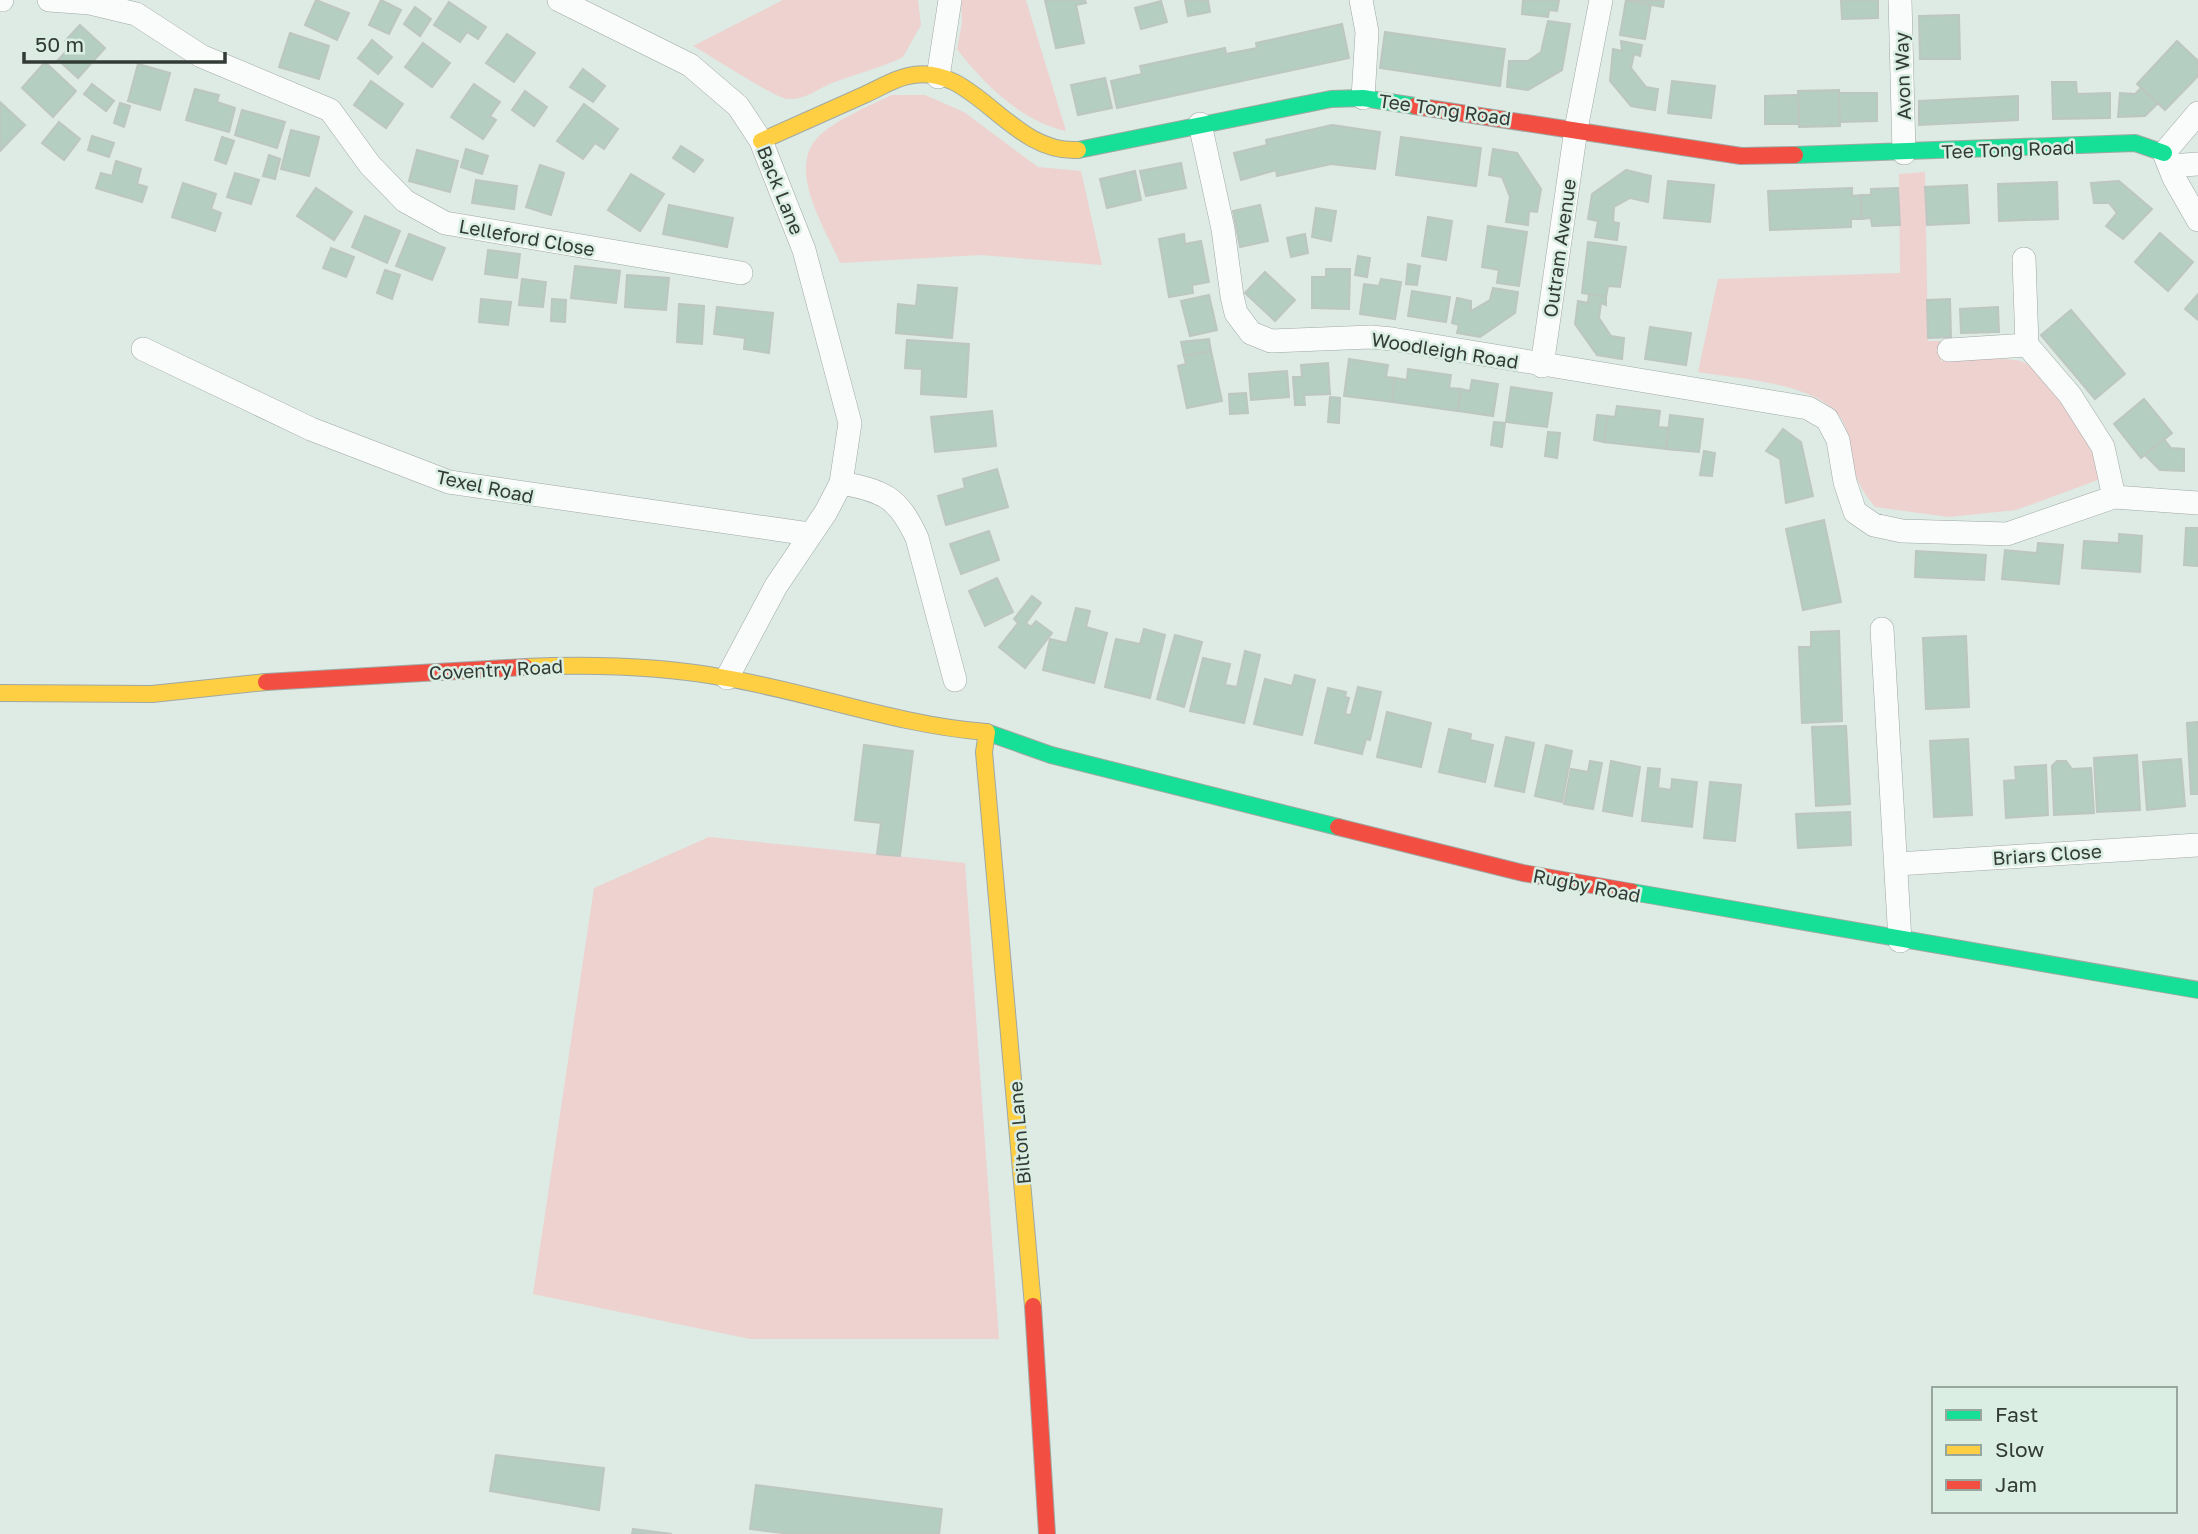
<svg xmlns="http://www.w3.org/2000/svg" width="2198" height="1534" font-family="'Golos Text',sans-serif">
	<rect width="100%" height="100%" fill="#deeae4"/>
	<g fill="#edd2cf">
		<path d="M783 0H918L921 25 903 57C880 68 856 74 832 83 816 90 805 100 787 99 775 98 710 55 693 46Z"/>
		<path d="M961 0H1026L1066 131C1021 121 984 84 957 49L962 23Z"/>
		<path d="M892 95H925L964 112 1038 167 1081 171 1102 265 981 255 840 263C826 229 787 172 817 138 833 121 871 105 892 95Z"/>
		<path d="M1925 172 1928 341H1940L1941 361C1958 361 2011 356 2023 362 2051 374 2104 450 2098 480L2016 510 1949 517 1875 507C1848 474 1857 466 1846 429 1833 383 1738 379 1698 372L1718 279 1900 273 1899 174Z"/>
		<polygon points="709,837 965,863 999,1339 750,1339 533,1294 594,888"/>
	</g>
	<g fill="#b4cec2" stroke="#bdc6c1" stroke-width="2">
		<polygon points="316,0 349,13 337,40 305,25"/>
		<polygon points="381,0 401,10 389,34 369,25"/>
		<polygon points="1045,0 1085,0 1086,3 1076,5 1084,43 1056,48"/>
		<polygon points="1185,0 1208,0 1210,12 1188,16"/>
		<polygon points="1523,0 1559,0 1557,11 1549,10 1548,17 1522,14"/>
		<polygon points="1626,0 1651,4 1645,39 1620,35"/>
		<polygon points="1626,0 1664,0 1663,7"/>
		<polygon points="1841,0 1878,0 1878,18 1842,19"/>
		<polygon points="1161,1 1167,22 1141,29 1135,8"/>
		<polygon points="449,2 486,27 478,39 467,32 460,42 434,25"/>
		<polygon points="415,7 431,19 420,36 404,24"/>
		<polygon points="1959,15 1960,59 1920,59 1919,16"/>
		<polygon points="1548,21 1570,24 1562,70 1528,90 1507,87 1509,61 1528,61 1541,52"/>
		<polygon points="1342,24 1349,58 1117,108 1111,81 1142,74 1140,66 1225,48 1226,54 1257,48 1256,43"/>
		<polygon points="80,25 105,48 78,78 58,60 71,46 65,41"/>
		<polygon points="1385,32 1505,49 1500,86 1380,68"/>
		<polygon points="290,33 329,46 319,79 279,67"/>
		<polygon points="507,34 535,53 514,82 486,63"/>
		<polygon points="372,40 392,57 378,74 358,58"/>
		<polygon points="1621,41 1642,45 1640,56 1634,54 1631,68 1646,87 1658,89 1655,110 1631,106 1610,81 1613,49 1622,51"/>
		<polygon points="2177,41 2198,61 2198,76 2165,110 2137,84"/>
		<polygon points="423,43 450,63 432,87 405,67"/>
		<polygon points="45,62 76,91 53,117 22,88"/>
		<polygon points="138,64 170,73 160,110 128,101"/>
		<polygon points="583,69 605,86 593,102 570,87"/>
		<polygon points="1105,78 1112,108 1078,115 1071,85"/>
		<polygon points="371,81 403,104 386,128 354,105"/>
		<polygon points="1672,81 1715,86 1711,118 1668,113"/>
		<polygon points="2052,82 2076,82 2077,94 2110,93 2110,118 2053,119"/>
		<polygon points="92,84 114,101 106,111 84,94"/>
		<polygon points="474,84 500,102 490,116 496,120 483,139 451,117"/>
		<polygon points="2141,88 2158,103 2145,116 2118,117 2120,93 2135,94"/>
		<polygon points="195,89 219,95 217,102 235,108 229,132 186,120"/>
		<polygon points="1839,90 1840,126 1799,127 1798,91"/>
		<polygon points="525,91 547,107 534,126 512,110"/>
		<polygon points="1839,93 1877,93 1877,121 1840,122"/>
		<polygon points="1798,95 1799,124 1765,124 1765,96"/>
		<polygon points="2018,96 2018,120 1919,125 1919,101"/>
		<polygon points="0,102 25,125 0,151"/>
		<polygon points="120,103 130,106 124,127 114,123"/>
		<polygon points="584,104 618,129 604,149 595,143 583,159 557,141"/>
		<polygon points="242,110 285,122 277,148 235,135"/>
		<polygon points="59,122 80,139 64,160 42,143"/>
		<polygon points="1332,125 1380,132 1375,169 1331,164 1277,176 1276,170 1241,180 1234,153 1267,145 1266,140"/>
		<polygon points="291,130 319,137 309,176 281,169"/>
		<polygon points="92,136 114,143 109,157 88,150"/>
		<polygon points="222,137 234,141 226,164 215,160"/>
		<polygon points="1401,137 1481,148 1476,186 1396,175"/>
		<polygon points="681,146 703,160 694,172 673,158"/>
		<polygon points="466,149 488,156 482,174 461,167"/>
		<polygon points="1493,149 1517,153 1541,189 1537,212 1529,211 1528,225 1506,222 1510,197 1502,177 1489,175"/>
		<polygon points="417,150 458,161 450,192 409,181"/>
		<polygon points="269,155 280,159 275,179 263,176"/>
		<polygon points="116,161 141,169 137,184 147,187 142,202 96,188 101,173 112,176"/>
		<polygon points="1181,163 1186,188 1146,196 1140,171"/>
		<polygon points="540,165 564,173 551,215 526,207"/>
		<polygon points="1626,170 1651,176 1648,202 1630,198 1614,207 1613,222 1619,223 1617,240 1595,237 1598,221 1588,219 1592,194"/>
		<polygon points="1135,171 1141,200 1107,208 1100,179"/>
		<polygon points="235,173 259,180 251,204 227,197"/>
		<polygon points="631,174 664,194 640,231 608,210"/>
		<polygon points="476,180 517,186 514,209 472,203"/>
		<polygon points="1668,181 1714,185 1710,222 1664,218"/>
		<polygon points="2119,181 2152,209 2123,239 2106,226 2117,213 2109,203 2094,203 2091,183"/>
		<polygon points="2057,182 2058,219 1999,221 1998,184"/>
		<polygon points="183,183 216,194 211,209 221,213 215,231 172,217"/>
		<polygon points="1967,185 1969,223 1927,225 1925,187"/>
		<polygon points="316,188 352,212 334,240 297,216"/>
		<polygon points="1852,188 1852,196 1861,195 1862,219 1851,219 1851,227 1770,230 1768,191"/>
		<polygon points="1898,188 1900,225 1872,226 1871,218 1862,219 1861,195 1871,195 1871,189"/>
		<polygon points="669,205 733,218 727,247 663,234"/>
		<polygon points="1260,205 1268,241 1240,247 1233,211"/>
		<polygon points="1316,208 1336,211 1331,241 1312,237"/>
		<polygon points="365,216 400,231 387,263 352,247"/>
		<polygon points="1428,217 1452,221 1446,260 1422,256"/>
		<polygon points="1488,226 1527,232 1519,286 1497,283 1499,270 1482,267"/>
		<polygon points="2160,233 2193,262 2168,291 2135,262"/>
		<polygon points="409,234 445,248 432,280 396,266"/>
		<polygon points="1184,234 1185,244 1201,241 1209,282 1192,285 1193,293 1169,297 1159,239"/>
		<polygon points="1305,234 1308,253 1291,257 1287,238"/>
		<polygon points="1588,242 1626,247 1620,287 1608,286 1606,297 1582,293"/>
		<polygon points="331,248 354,257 346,277 323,268"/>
		<polygon points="488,250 520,254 517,278 485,274"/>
		<polygon points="1358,256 1370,258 1367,277 1355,275"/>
		<polygon points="1408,264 1420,266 1417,285 1406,284"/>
		<polygon points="575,266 620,271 616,303 571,298"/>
		<polygon points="1326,269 1350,269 1349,309 1312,308 1312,277 1326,277"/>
		<polygon points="385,270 400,275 392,299 377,293"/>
		<polygon points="1265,272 1295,300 1275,321 1245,293"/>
		<polygon points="627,275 669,278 666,310 625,307"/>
		<polygon points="522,279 546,282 543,307 519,305"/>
		<polygon points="1381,279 1401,282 1395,319 1360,314 1364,284 1379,286"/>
		<polygon points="918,285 957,288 952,338 896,333 898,304 916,306"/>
		<polygon points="1493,288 1518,292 1515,313 1480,337 1457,333 1459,325 1452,323 1457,298 1471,301 1471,311 1490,300"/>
		<polygon points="1412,291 1450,297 1446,322 1408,316"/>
		<polygon points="1589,294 1606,297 1606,305 1601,303 1599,318 1611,336 1624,338 1622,359 1597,355 1575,324 1578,301 1588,303"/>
		<polygon points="2198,294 2198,320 2185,309"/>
		<polygon points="1209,295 1217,330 1190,336 1181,301"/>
		<polygon points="481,299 511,302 508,325 479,322"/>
		<polygon points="552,299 566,300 565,322 551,321"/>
		<polygon points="1950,299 1951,337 1928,338 1927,300"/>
		<polygon points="679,304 704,306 702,344 677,342"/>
		<polygon points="717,307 773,313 769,353 744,349 745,338 714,334"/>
		<polygon points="1998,307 1999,332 1961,333 1960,309"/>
		<polygon points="2071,310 2125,374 2095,399 2041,335"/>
		<polygon points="1650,327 1691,333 1686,365 1645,359"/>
		<polygon points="1209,339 1211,351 1184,356 1181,342"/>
		<polygon points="907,340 969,344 966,397 921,394 922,369 905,368"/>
		<polygon points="1211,351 1222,401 1187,408 1178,366 1186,364 1184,356"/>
		<polygon points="1349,359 1388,365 1386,377 1395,378 1392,402 1344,396"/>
		<polygon points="1328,363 1330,394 1304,395 1305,405 1295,405 1293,377 1302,377 1301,365"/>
		<polygon points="1408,369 1451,375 1449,388 1461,389 1458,411 1392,402 1395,378 1407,380"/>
		<polygon points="1287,371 1289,397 1251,400 1249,374"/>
		<polygon points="1472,380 1498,384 1493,416 1458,411 1461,389 1470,391"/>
		<polygon points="1511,387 1552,393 1547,427 1506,422"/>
		<polygon points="1246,393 1248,413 1230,414 1229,394"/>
		<polygon points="1330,397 1340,398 1339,423 1328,422"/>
		<polygon points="2144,399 2172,433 2141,458 2114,424"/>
		<polygon points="1617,406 1660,411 1658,427 1669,428 1666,449 1604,442 1607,416 1615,417"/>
		<polygon points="992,411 996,446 935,452 931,417"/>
		<polygon points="1597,415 1607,416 1604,442 1594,440"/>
		<polygon points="1670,415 1703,419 1699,452 1666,449"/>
		<polygon points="1494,422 1505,423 1502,447 1491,445"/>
		<polygon points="1783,429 1801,442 1813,496 1786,503 1780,459 1766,451"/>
		<polygon points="1548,432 1560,433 1557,458 1545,456"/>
		<polygon points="2164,439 2171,448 2184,449 2184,471 2160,470 2145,455"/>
		<polygon points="1704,451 1715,453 1712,476 1700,475"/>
		<polygon points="997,469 1008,507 946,525 938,496 965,488 963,479"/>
		<polygon points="1824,520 1841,602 1803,610 1786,529"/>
		<polygon points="2186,528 2198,528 2198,566 2184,565"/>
		<polygon points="989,531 999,560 961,574 950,544"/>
		<polygon points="2119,534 2142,536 2140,572 2082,568 2084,541 2119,543"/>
		<polygon points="2038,543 2063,545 2059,584 2002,579 2005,550 2037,553"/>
		<polygon points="1916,551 1986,555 1984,580 1915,577"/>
		<polygon points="997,578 1013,612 985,626 969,591"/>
		<polygon points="1032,596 1041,603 1026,623 1031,627 1036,621 1052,633 1025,668 999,647 1018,623 1014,619"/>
		<polygon points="1076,608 1090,611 1086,627 1107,633 1094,683 1043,670 1050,639 1067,643"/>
		<polygon points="1144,629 1165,635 1150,698 1105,687 1116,639 1140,644"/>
		<polygon points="1839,631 1842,721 1802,723 1799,647 1811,647 1811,632"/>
		<polygon points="1175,635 1202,642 1184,707 1157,699"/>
		<polygon points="1966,636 1969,707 1926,709 1923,638"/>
		<polygon points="1245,651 1260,655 1244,723 1190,711 1203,658 1230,664 1225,685 1237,687"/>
		<polygon points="1295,675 1315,680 1302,735 1254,724 1265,679 1292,686"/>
		<polygon points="1358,687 1381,692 1370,740 1366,739 1362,754 1315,743 1328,688 1346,692 1345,697 1349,698 1345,714 1351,715"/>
		<polygon points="1387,712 1431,723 1421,767 1377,757"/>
		<polygon points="2198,722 2198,794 2191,794 2187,723"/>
		<polygon points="1846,726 1850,804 1816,806 1812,727"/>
		<polygon points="1449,729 1471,734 1470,740 1493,745 1485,782 1439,772"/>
		<polygon points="1506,737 1534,743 1524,792 1495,786"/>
		<polygon points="1968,739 1972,815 1934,817 1930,741"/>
		<polygon points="864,745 913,751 900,856 877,854 881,823 855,820"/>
		<polygon points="1546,745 1572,751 1562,802 1535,796"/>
		<polygon points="2137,755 2140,810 2097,812 2094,758"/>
		<polygon points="2181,759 2185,806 2147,810 2143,762"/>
		<polygon points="1590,761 1602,763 1593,809 1564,804 1571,769 1588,772"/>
		<polygon points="1611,761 1640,767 1632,816 1603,811"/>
		<polygon points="2057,761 2066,761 2072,769 2091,768 2094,813 2054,815 2052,766"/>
		<polygon points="2046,765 2048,815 2006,818 2004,781 2016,780 2015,767"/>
		<polygon points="1648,768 1660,769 1658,788 1671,790 1672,779 1697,782 1692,827 1642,821"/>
		<polygon points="1710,782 1741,785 1735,841 1704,838"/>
		<polygon points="1850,812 1851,845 1798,848 1796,814"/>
		<polygon points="496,1455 604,1468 599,1510 490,1491"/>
		<polygon points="756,1485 942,1509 939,1534 792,1534 750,1529"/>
		<polygon points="633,1529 672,1534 632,1534"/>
	</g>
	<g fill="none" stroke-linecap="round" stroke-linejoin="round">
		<g stroke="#9fa8a4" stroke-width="24">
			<g id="street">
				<polyline points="0,0 2,0"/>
				<polyline points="49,0 90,3 136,14 201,56 330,110 370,165 405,201 445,223 741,273"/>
				<polyline points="559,0 690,65 738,106 761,141 804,250 850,423 841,483 826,512 776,586 727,678"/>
				<polyline points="1361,0 1367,32 1363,98"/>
				<polyline points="1900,0 1904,153"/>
				<polyline points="938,77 950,0"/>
				<polyline points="2198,113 2164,153 2174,178 2198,220"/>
				<polyline points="1200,124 1223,229 1232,296 1236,313 1251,333 1271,341 1371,337 1392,339 1808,408 1827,419 1838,440 1845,482 1855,512 1874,525 1902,531 2007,534 2114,497 2198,503"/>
				<polyline points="2170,166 2198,164"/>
				<polyline points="2024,259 2027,345 2070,395 2103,447 2114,497"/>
				<polyline points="143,349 311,429 449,482 809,534"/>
				<polyline points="1949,350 2027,345"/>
				<polyline points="1542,366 1576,129 1601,0"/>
				<path d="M841 483C884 491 898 497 917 538L955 680"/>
				<polyline points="1882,629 1900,941"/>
				<polyline points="1897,864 2198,845"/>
			</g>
		</g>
		<g stroke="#9fa8a4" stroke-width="18">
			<g id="fast">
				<polyline points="1078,150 1331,99 1363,98 1415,106"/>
				<polyline points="1795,155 2135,143 2164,153"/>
				<polyline points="986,732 1051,755 1338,827"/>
				<polyline points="1632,892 2198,990"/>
			</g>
		</g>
		<g stroke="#9fa8a4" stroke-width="18">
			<g id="slow">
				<path d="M761 141C795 126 830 110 864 95 878 89 893 79 908 76 974 60 1008 154 1078 150"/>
				<path d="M525 667C592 664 661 666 726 678 814 693 897 725 986 732"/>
				<polyline points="0,693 152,694 266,682"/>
				<polyline points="987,732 984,752 1033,1306"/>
			</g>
		</g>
		<g stroke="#9fa8a4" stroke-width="18">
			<g id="jam">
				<polyline points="1415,106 1741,156 1795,155"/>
				<polyline points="266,682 525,667"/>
				<polyline points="1338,827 1523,873 1632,892"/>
				<polyline points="1033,1306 1047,1534"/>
			</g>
		</g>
		<use href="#street" stroke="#fafcfb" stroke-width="23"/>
		<use href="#fast" stroke="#16e098" stroke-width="16"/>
		<use href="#slow" stroke="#ffcf43" stroke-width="16"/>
		<use href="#jam" stroke="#f24e42" stroke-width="16"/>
	</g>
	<g text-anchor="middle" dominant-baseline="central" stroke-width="5" stroke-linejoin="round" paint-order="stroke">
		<g font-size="19" fill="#333b37" stroke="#daeee3">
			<text transform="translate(1902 76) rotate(-92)">Avon Way</text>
			<text transform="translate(1445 109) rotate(8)">Tee Tong Road</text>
			<text transform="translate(2008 149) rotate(-2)">Tee Tong Road</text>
			<text transform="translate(781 190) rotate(68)">Back Lane</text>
			<text transform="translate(527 237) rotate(10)">Lelleford Close</text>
			<text transform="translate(1559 248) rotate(-82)">Outram Avenue</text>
			<text transform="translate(1445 350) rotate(9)">Woodleigh Road</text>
			<text transform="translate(485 486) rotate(12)">Texel Road</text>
			<text transform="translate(496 669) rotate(-3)">Coventry Road</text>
			<text transform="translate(2047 854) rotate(-4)">Briars Close</text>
			<text transform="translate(1587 885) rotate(11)">Rugby Road</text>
			<text transform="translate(1019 1133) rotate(-95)">Bilton Lane</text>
		</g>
	</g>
	<rect x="1932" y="1387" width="245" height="126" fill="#daeee3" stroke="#97a69e" stroke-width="2"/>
	<rect x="1946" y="1410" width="35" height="10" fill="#16e098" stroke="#97a69e" stroke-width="2"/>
	<text x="1995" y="1422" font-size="21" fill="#333b37">Fast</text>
	<rect x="1946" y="1445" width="35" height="10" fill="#ffcf43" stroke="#97a69e" stroke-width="2"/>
	<text x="1995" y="1457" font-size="21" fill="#333b37">Slow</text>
	<rect x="1946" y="1480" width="35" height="10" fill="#f24e42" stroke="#97a69e" stroke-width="2"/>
	<text x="1995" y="1492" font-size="21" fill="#333b37">Jam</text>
	<path d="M24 52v10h201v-10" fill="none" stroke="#333b37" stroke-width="3.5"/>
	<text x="35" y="52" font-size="21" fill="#333b37" stroke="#daeee3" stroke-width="5" paint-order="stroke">50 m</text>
</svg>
